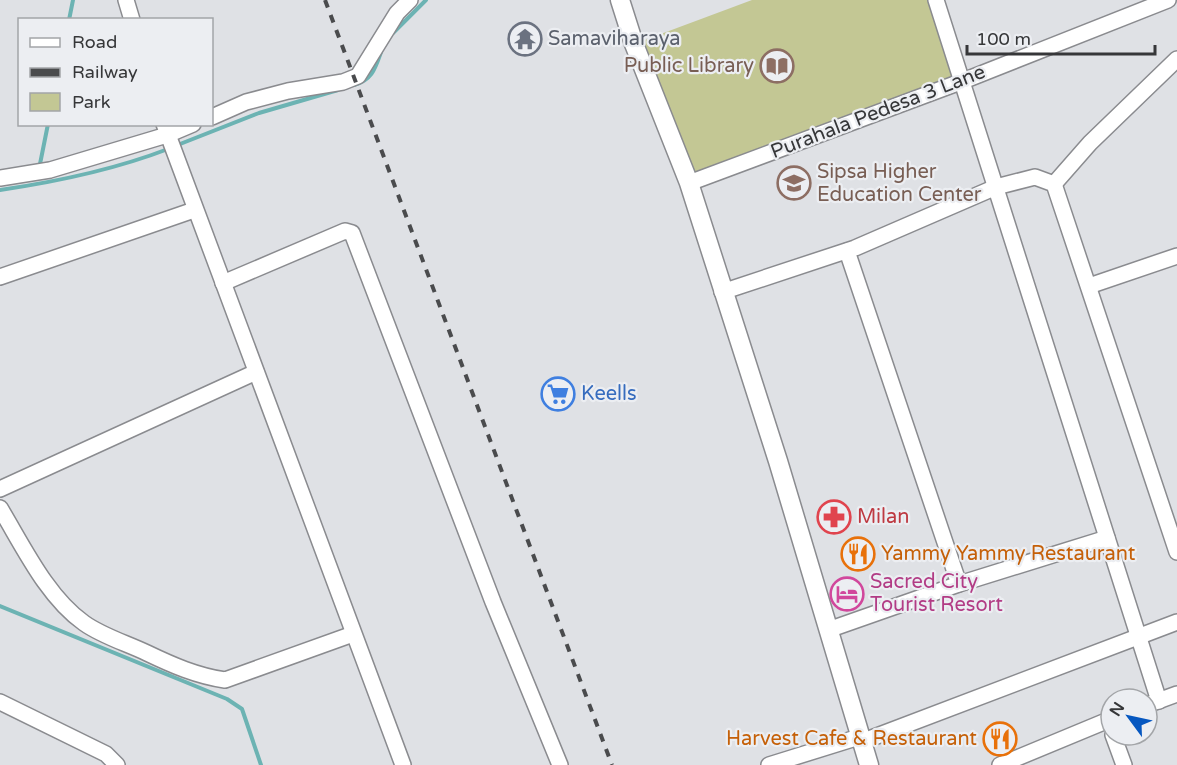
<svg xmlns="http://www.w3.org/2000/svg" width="1177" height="765" font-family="'Varela Round',sans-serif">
	<rect width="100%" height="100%" fill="#dfe1e5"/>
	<polygon fill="#c3c794" points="752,0 936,0 963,81 689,183 634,44"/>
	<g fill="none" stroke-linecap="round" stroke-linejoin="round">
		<g stroke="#6cb3b3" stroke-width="4">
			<polyline points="69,20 73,0"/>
			<polyline points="393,33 426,0"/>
			<path d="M354 85C372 80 375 69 381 52"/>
			<polyline points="175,146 259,113 338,90"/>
			<polyline points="39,169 48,124"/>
			<path d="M0 190C55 182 116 169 168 149"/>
			<polyline points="0,606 227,699 242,709 261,765"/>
		</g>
		<g stroke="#8a8b8f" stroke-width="18">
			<g id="minor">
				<polyline points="126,0 132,20"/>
				<polyline points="936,0 1159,701"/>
				<polyline points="212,117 246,102 288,91 343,82 358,76 397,13 410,0"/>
				<polyline points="164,124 403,765"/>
				<polyline points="0,178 50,170 167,135 193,124"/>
				<polyline points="689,183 963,81 1168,0"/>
				<polyline points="1054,184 1090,143 1177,59"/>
				<polyline points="847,251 959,584"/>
				<polyline points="0,277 194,210"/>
				<polyline points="223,283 345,231 352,233 493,602 560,765"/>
				<polyline points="1089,286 1177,256"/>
				<polyline points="722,292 855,248 996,187 1035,177 1054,184 1177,552"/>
				<polyline points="0,489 256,372"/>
				<path d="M0 508C23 546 47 597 84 623 102 636 126 643 147 653 172 665 197 676 225 680L353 634"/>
				<polyline points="828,630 959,584 1107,538"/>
				<polyline points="0,702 106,754 117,765"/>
				<polyline points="1147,705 1177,694"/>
				<polyline points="1113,735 1124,765"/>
				<polyline points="861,742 1177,622"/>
				<polyline points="769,765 859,737"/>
				<polyline points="1000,765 1111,719"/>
			</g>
		</g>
		<g stroke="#8a8b8f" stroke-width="21">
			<polyline id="major" points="620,0 634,44 689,183 778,461 869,765"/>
		</g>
		<use href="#minor" stroke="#fff" stroke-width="15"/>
		<use href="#major" stroke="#fff" stroke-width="18"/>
		<polyline stroke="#4a4b4d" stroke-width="4" stroke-dasharray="8 8" stroke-linecap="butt" points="325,0 612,765"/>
	</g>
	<defs>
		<g id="temple-ring" transform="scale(1.725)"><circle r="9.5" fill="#eceef2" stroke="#6b7280" stroke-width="1.5"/><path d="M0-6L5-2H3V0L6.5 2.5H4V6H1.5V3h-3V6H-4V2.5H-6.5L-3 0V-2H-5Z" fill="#6b7280"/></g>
		<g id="library-ring" transform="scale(1.725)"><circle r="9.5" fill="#eceef2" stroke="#8d6e63" stroke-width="1.5"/><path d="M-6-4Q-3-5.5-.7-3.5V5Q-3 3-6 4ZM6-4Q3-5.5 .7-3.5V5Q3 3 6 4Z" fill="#8d6e63"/></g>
		<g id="university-ring" transform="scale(1.725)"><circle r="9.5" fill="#eceef2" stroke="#8d6e63" stroke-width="1.5"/><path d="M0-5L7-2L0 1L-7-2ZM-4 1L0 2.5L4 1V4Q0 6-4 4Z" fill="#8d6e63"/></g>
		<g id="supermarket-ring" transform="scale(1.725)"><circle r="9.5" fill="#eceef2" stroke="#3f7fe0" stroke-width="1.5"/><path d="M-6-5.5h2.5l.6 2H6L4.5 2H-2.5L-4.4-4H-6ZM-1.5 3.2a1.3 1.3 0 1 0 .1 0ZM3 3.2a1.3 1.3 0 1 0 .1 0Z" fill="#3f7fe0"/></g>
		<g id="pharmacy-ring" transform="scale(1.725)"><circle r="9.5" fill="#eceef2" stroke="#e0444e" stroke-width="1.5"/><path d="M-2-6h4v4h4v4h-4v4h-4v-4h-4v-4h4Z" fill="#e0444e"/></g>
		<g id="restaurant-ring" transform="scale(1.725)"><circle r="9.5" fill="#eceef2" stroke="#e8710a" stroke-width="1.5"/><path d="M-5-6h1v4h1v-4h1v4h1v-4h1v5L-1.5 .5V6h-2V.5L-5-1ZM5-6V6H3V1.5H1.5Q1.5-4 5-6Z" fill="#e8710a"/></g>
		<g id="hotel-ring" transform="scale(1.725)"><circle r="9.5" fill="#eceef2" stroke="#d1479c" stroke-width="1.5"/><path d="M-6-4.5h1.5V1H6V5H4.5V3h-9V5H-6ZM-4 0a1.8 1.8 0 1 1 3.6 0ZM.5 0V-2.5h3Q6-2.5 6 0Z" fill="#d1479c"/></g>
	</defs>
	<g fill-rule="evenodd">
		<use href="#temple-ring" x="525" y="39"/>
		<use href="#library-ring" x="777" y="66"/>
		<use href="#university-ring" x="794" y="183"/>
		<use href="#supermarket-ring" x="558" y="394"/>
		<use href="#pharmacy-ring" x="834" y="517"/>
		<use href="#restaurant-ring" x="858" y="554"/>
		<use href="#hotel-ring" x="847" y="594"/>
		<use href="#restaurant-ring" x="1000" y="739"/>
	</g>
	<g text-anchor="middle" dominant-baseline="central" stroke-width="4.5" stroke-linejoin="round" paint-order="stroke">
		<g font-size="20" fill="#5b616d" stroke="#eceef2" text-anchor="start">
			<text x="548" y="39">Samaviharaya</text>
		</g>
		<g font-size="20" fill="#785e54" stroke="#eceef2" text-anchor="end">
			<text x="754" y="66">Public Library</text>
			<text x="817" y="172" text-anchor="start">Sipsa Higher<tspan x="817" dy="23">Education Center</tspan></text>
		</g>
		<g font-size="20" fill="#363739" stroke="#eceef2">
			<text transform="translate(878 112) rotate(-21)">Purahala Pedesa 3 Lane</text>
		</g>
		<g font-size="20" fill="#366cbe" stroke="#eceef2" text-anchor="start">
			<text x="581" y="394">Keells</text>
		</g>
		<g font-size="20" fill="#be3a42" stroke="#eceef2" text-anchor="start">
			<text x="857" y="517">Milan</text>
		</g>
		<g font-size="20" fill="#c56008" stroke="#eceef2" text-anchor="start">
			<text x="881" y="554">Yammy Yammy Restaurant</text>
			<text x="977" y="739" text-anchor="end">Harvest Cafe &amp; Restaurant</text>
		</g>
		<g font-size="20" fill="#b23c85" stroke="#eceef2" text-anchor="start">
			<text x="870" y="582">Sacred City<tspan x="870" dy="23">Tourist Resort</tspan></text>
		</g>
	</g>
	<rect x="18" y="18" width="195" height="108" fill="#eceef2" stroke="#a3a5a8" stroke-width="1.5"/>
	<rect x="30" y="38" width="30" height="9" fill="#ffffff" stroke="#a3a5a8" stroke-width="1.5"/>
	<text x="72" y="48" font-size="18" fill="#363739">Road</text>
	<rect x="30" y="68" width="30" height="9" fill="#4a4b4d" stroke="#a3a5a8" stroke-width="1.5"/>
	<text x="72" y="78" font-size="18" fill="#363739">Railway</text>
	<rect x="30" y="93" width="30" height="18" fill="#c3c794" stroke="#a3a5a8" stroke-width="1.5"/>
	<text x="72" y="108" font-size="18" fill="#363739">Park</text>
	<g transform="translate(1129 717) rotate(303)"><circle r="28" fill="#eceef2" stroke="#a3a5a8" stroke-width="1.5"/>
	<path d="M0-4.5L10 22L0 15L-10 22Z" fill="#0657c0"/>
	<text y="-9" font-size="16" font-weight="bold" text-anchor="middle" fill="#363739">N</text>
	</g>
	<path d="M967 45v9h188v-9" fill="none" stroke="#363739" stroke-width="3"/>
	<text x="976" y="45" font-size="18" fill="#363739" stroke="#eceef2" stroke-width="4.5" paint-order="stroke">100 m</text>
</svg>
